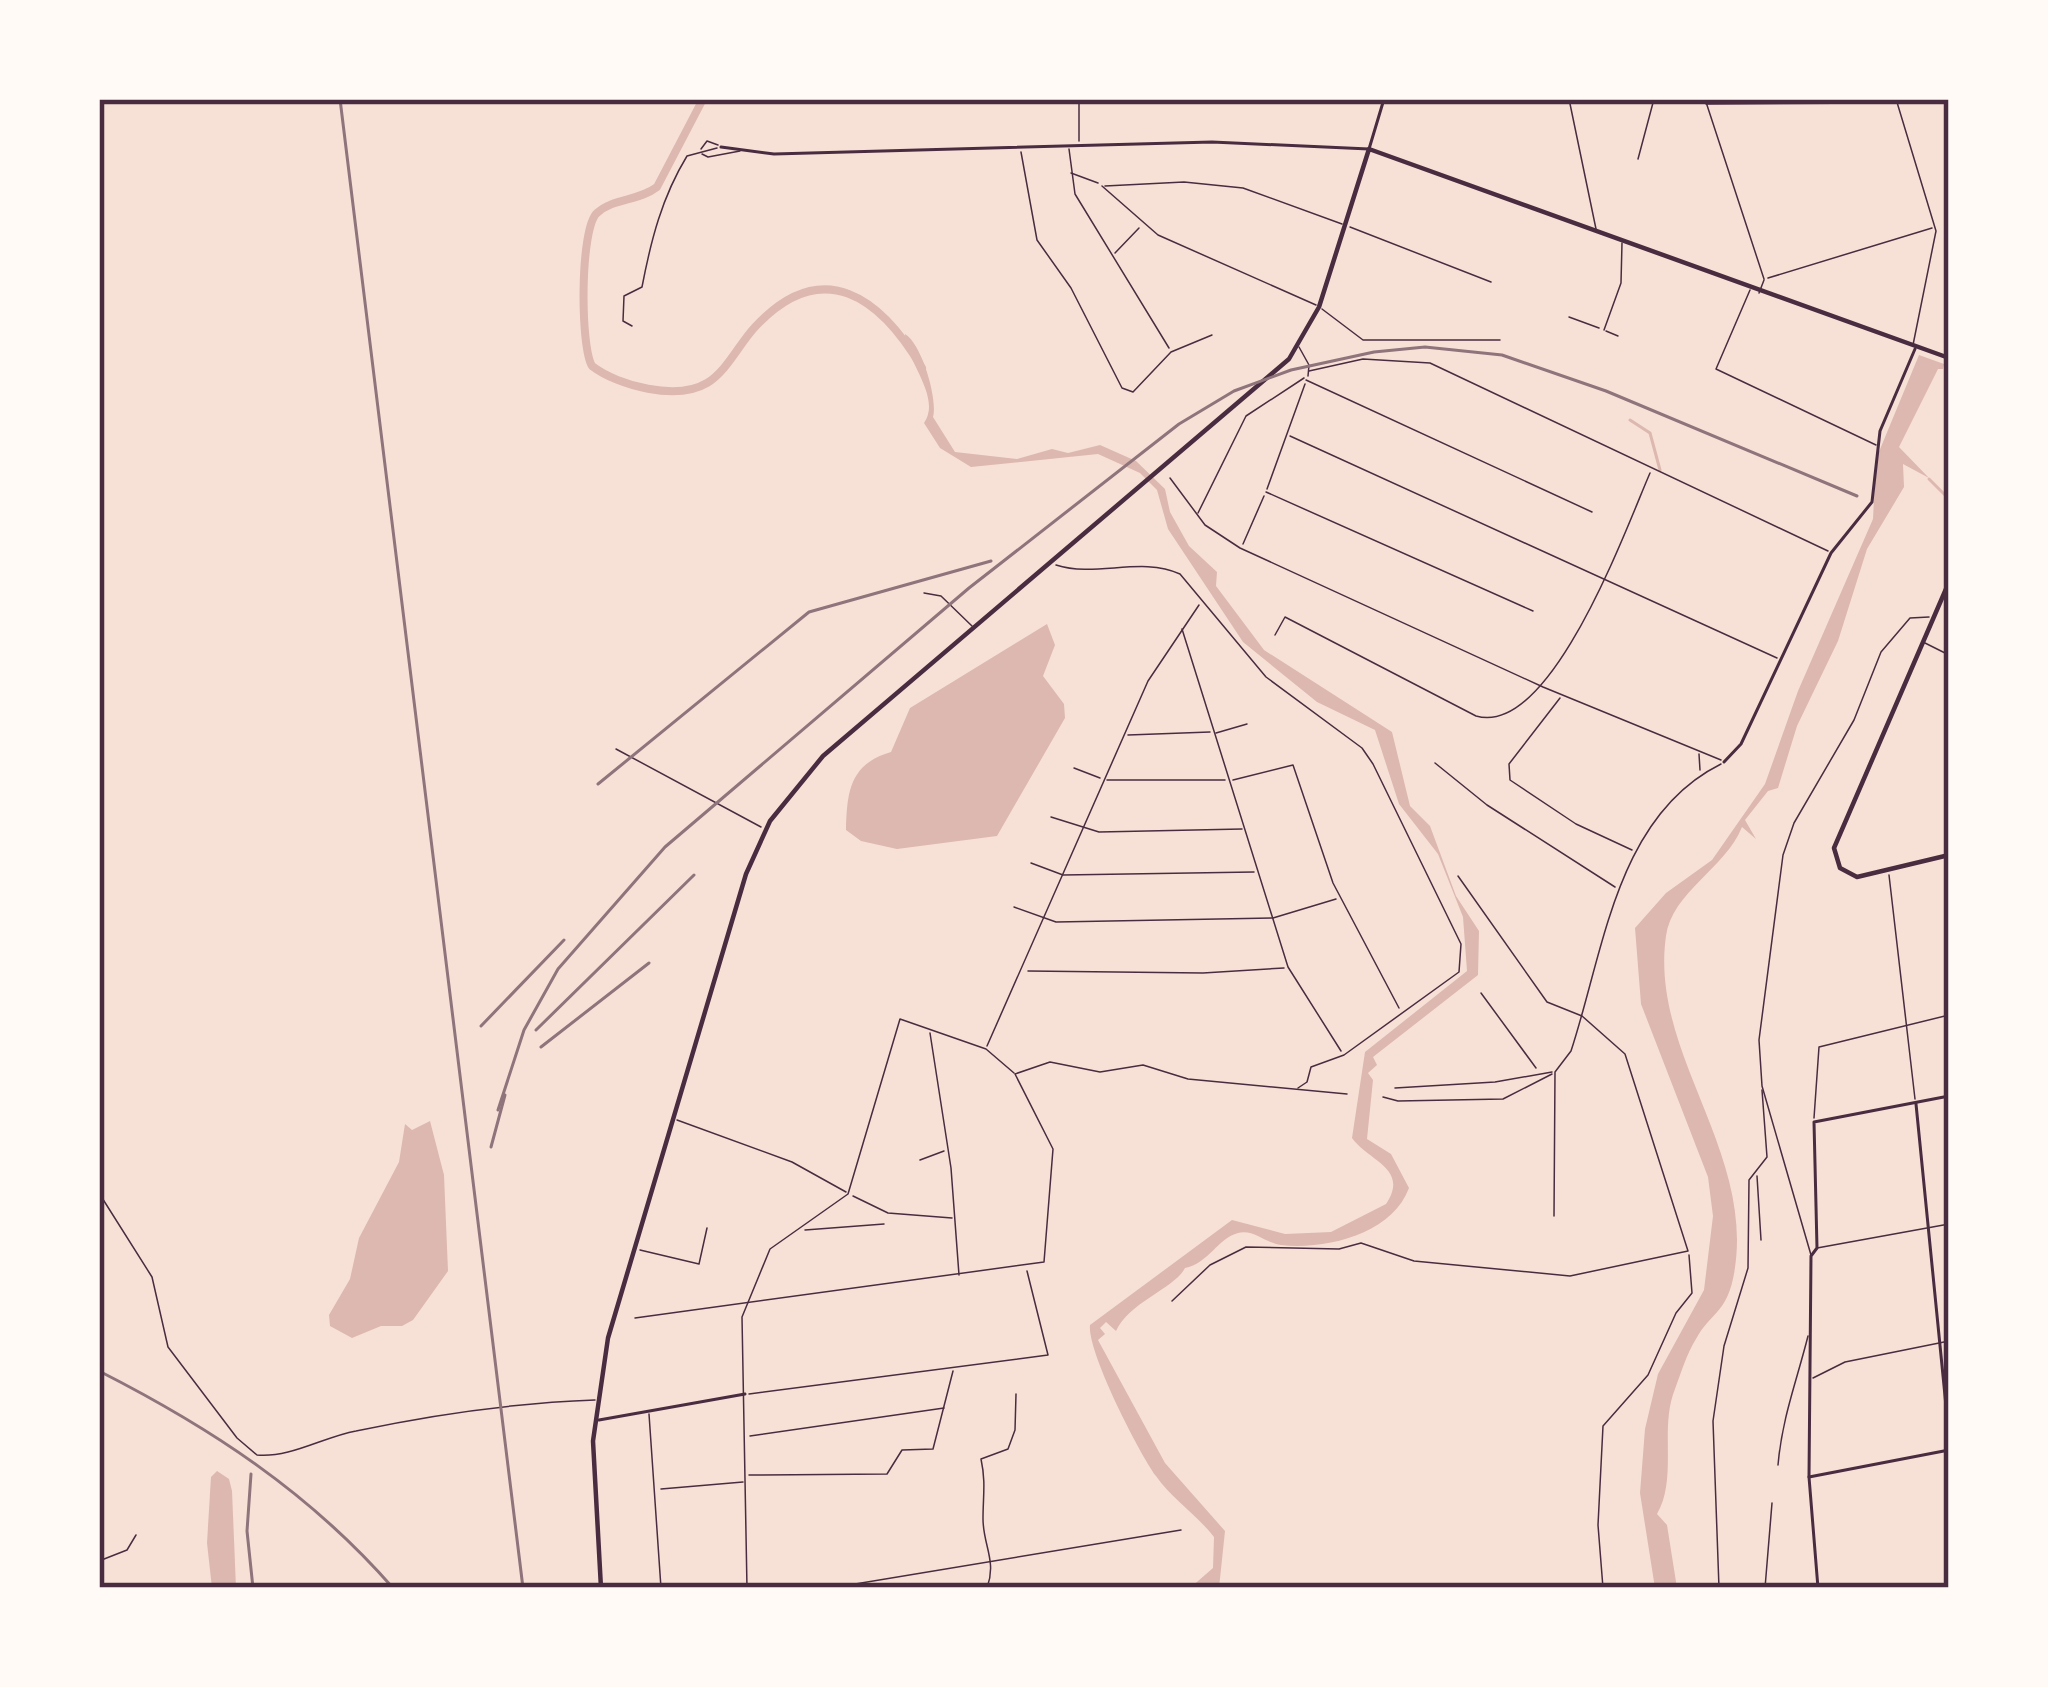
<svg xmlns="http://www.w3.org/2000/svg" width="2048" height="1687" font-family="Montserrat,sans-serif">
	<rect width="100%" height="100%" fill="#f7e1d7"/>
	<g fill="#dcb8b0">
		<path d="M905 334C922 344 938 400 933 417L955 452 1017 459 1052 449 1068 453 1100 445 1136 461 1165 489 1170 512 1189 546 1217 572 1216 586 1264 650 1392 732 1410 806 1430 826 1456 896 1479 931 1478 975 1373 1057 1377 1065 1368 1073 1373 1080 1367 1139 1391 1154 1409 1188C1392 1234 1326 1250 1281 1245 1265 1243 1254 1229 1238 1233 1218 1238 1208 1264 1185 1268 1174 1289 1129 1302 1116 1331L1106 1322 1100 1328 1105 1334 1098 1340 1165 1463 1225 1531 1219 1588H1190L1213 1568 1214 1537C1197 1515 1172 1499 1156 1476 1138 1451 1087 1351 1090 1325L1232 1220 1285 1234 1331 1232 1386 1204C1410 1168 1368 1161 1352 1138L1365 1052 1467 971 1463 917 1438 854 1399 804 1375 730 1317 702 1243 642 1168 529 1157 490 1140 473 1098 454 971 467 940 448 924 423C942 397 906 362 905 334Z"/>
		<path d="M1919 355 1944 364 1943 369H1938L1899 447 1929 478 1903 464 1904 487 1867 549 1838 641 1797 726 1778 788 1768 791 1745 820 1756 839 1742 827C1725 869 1672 892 1666 936 1649 1055 1759 1154 1733 1279 1725 1314 1711 1312 1696 1339 1687 1353 1681 1373 1675 1389 1659 1428 1678 1478 1657 1514L1667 1525 1677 1588H1655L1640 1493 1645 1429 1658 1374 1704 1290 1713 1216 1708 1177 1641 1004 1635 928 1666 893 1712 860 1765 784 1798 691 1873 519 1876 459Z"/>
		<path d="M1047 624 1055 645 1043 676 1064 704 1065 718 997 836 897 849 861 841 846 830C847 791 850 764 891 752L910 708Z"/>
		<polygon points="430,1121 444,1175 448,1271 413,1320 402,1326 381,1326 352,1338 330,1326 329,1315 350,1279 359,1238 399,1162 405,1124 412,1130"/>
		<polygon points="217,1471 229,1479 232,1491 236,1588 212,1588 207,1543 211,1477"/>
	</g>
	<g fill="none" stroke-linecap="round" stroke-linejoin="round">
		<g stroke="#dcb8b0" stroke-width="3">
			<polyline points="1630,420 1650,433 1660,470"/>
			<polyline points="1929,479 1949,499"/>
		</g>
		<path stroke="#dcb8b0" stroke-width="8" d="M703 99 657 187C639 201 613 198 597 213 580 228 580 346 592 366 618 386 677 401 707 383 727 371 739 344 755 327 823 254 881 298 922 368"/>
		<g stroke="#4a2c40" stroke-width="1.5">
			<polyline points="1569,99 1596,229"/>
			<polyline points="1705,99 1764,279"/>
			<polyline points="1896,99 1936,231 1913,345"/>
			<polyline points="1706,104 1893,103"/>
			<polyline points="1079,141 1079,99"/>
			<polyline points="701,149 707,141 718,145"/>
			<polyline points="1069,149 1075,194 1169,348"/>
			<polyline points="1021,152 1037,240 1071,288 1122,388 1133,392 1171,352 1212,335"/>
			<polyline points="702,154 708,157 740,151"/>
			<polyline points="1638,159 1654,99"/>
			<polyline points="1071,173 1098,183"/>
			<polyline points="1102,186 1158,235 1316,305"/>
			<polyline points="1105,186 1184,182 1243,188 1342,224"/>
			<polyline points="1350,227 1491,282"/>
			<polyline points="1115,253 1139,228"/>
			<polyline points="1768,278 1932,228"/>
			<polyline points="1750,290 1716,369 1876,445"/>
			<polyline points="1759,293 1764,280"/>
			<polyline points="1322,309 1363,340 1500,340"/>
			<polyline points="1569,317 1599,328"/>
			<path d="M632 326 623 321 624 296 642 287C651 240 662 197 687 156L717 148"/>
			<polyline points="1604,330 1621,283 1622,243"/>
			<polyline points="1606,331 1618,336"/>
			<polyline points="1299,347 1309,365 1308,376"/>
			<polyline points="1309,371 1363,359 1430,363 1828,551"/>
			<polyline points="1306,380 1592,512"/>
			<polyline points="1290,436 1777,658"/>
			<polyline points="1170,478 1205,525 1240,548 1543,687 1721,760"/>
			<polyline points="1267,489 1305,384"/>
			<polyline points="1266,492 1533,611"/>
			<polyline points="1198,513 1246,416 1304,378"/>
			<polyline points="1243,544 1264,496"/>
			<path d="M1056 565C1096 578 1141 556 1180 574L1266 677 1362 748 1373 764 1461 944 1459 972 1344 1055 1311 1067 1307 1082 1298 1088"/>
			<polyline points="924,593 941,596 972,626"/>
			<polyline points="1182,629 1288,967 1341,1051"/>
			<path d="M1275 635 1285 617 1476 716C1551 738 1626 528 1650 473"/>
			<polyline points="1925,643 1949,655"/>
			<polyline points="1560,698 1509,764 1510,780 1576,824 1632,850"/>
			<polyline points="1216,733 1247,724"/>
			<polyline points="1128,735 1210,732"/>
			<polyline points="616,749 761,827"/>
			<polyline points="1699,754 1700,770"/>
			<polyline points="1435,763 1487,805 1615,887"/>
			<polyline points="1074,768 1100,778"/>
			<polyline points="1107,780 1225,780"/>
			<polyline points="1233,780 1293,765 1333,883 1399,1008"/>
			<polyline points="1051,817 1099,832 1242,829"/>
			<polyline points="1031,863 1063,875 1254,872"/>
			<polyline points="1889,875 1915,1099"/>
			<polyline points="1014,907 1056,922 1273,918 1336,899"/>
			<polyline points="1028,971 1203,973 1284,968"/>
			<polyline points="1481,993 1536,1068"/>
			<polyline points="930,1033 951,1168 959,1275"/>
			<polyline points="987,1046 1148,681 1199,605"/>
			<polyline points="1395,1088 1495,1082 1552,1072"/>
			<polyline points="1383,1097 1398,1101 1503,1099 1552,1074"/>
			<polyline points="1814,1118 1819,1047 1949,1015"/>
			<polyline points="677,1120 792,1162 846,1192"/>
			<polyline points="920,1160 944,1151"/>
			<polyline points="1757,1176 1761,1240"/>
			<path d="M99 1193 152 1277 168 1347 237 1438 257 1455C291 1458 323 1437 356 1431 436 1414 513 1403 595 1400"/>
			<polyline points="853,1196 888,1213 952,1218"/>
			<path d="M1554 1216 1555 1072 1571 1051C1604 951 1616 816 1721 764"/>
			<polyline points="805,1230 884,1224"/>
			<polyline points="1817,1248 1949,1224"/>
			<polyline points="640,1250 699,1264 707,1228"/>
			<polyline points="1811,1255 1762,1086 1759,1040 1783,855 1794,823 1854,720 1881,652 1910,618 1929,617"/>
			<polyline points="1172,1301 1210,1265 1246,1247 1339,1249 1361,1243 1414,1261 1570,1276 1688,1251 1625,1054 1582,1016 1547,1002 1458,876"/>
			<polyline points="635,1318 1044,1262 1053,1149 1015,1074 1050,1062 1100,1072 1143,1065 1188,1079 1347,1094"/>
			<polyline points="1813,1378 1845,1362 1949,1341"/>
			<polyline points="749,1394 1048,1355 1027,1271"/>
			<polyline points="649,1414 661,1588"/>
			<polyline points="750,1436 944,1408"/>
			<path d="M1778 1465C1782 1418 1797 1380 1808 1336"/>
			<polyline points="749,1475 887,1474 902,1450 933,1449 953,1371"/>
			<polyline points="661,1489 743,1482"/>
			<polyline points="99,1561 127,1550 136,1535"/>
			<polyline points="747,1588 742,1317 770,1249 848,1194 900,1019 986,1049 1014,1073"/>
			<polyline points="831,1588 1181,1530"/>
			<path d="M987 1588C997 1561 983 1545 983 1519 983 1496 986 1482 981 1459L1008 1449 1015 1430 1016 1394"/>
			<polyline points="1603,1588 1598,1525 1603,1426 1648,1375 1676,1313 1692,1293 1689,1255"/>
			<polyline points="1719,1588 1713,1421 1724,1346 1748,1268 1749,1180 1767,1157 1762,1090"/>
			<polyline points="1765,1588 1772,1503"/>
		</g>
		<g stroke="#4a2c40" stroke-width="3">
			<polyline points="721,147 774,154 1212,142 1369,149 1384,99"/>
			<polyline points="1724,762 1741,744 1831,553 1872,502 1880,431 1915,349"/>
			<polyline points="1916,1104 1949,1436"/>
			<polyline points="599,1420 745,1394"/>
			<polyline points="1809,1477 1949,1450"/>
			<polyline points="1818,1588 1809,1477 1811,1256 1817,1248 1814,1122 1949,1096"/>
		</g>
		<g stroke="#4a2c40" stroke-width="4.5">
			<polyline points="1949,582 1834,848 1840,868 1857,877 1949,855"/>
			<polyline points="601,1588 593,1441 608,1338 746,874 770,821 823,756 1289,359 1319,307 1369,149 1949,358"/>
		</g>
		<g stroke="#8f747c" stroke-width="3">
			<polyline points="340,99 523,1588"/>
			<polyline points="598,784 809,612 991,561"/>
			<polyline points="481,1026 564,940"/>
			<polyline points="536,1030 694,875"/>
			<polyline points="541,1047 649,963"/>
			<polyline points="498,1110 524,1030 558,969 665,847 969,588 1179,424 1234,391 1291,370 1374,352 1425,347 1502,355 1606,391 1857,496"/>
			<polyline points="491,1147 505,1095"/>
			<path d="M99 1371C211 1428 309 1492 393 1588"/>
			<polyline points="251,1474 247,1531 253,1588"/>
		</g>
	</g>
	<rect width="2048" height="1687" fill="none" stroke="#fffaf5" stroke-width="204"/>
	<rect x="102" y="102" width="1844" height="1483" fill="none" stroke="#4a2c40" stroke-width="4.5"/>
</svg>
